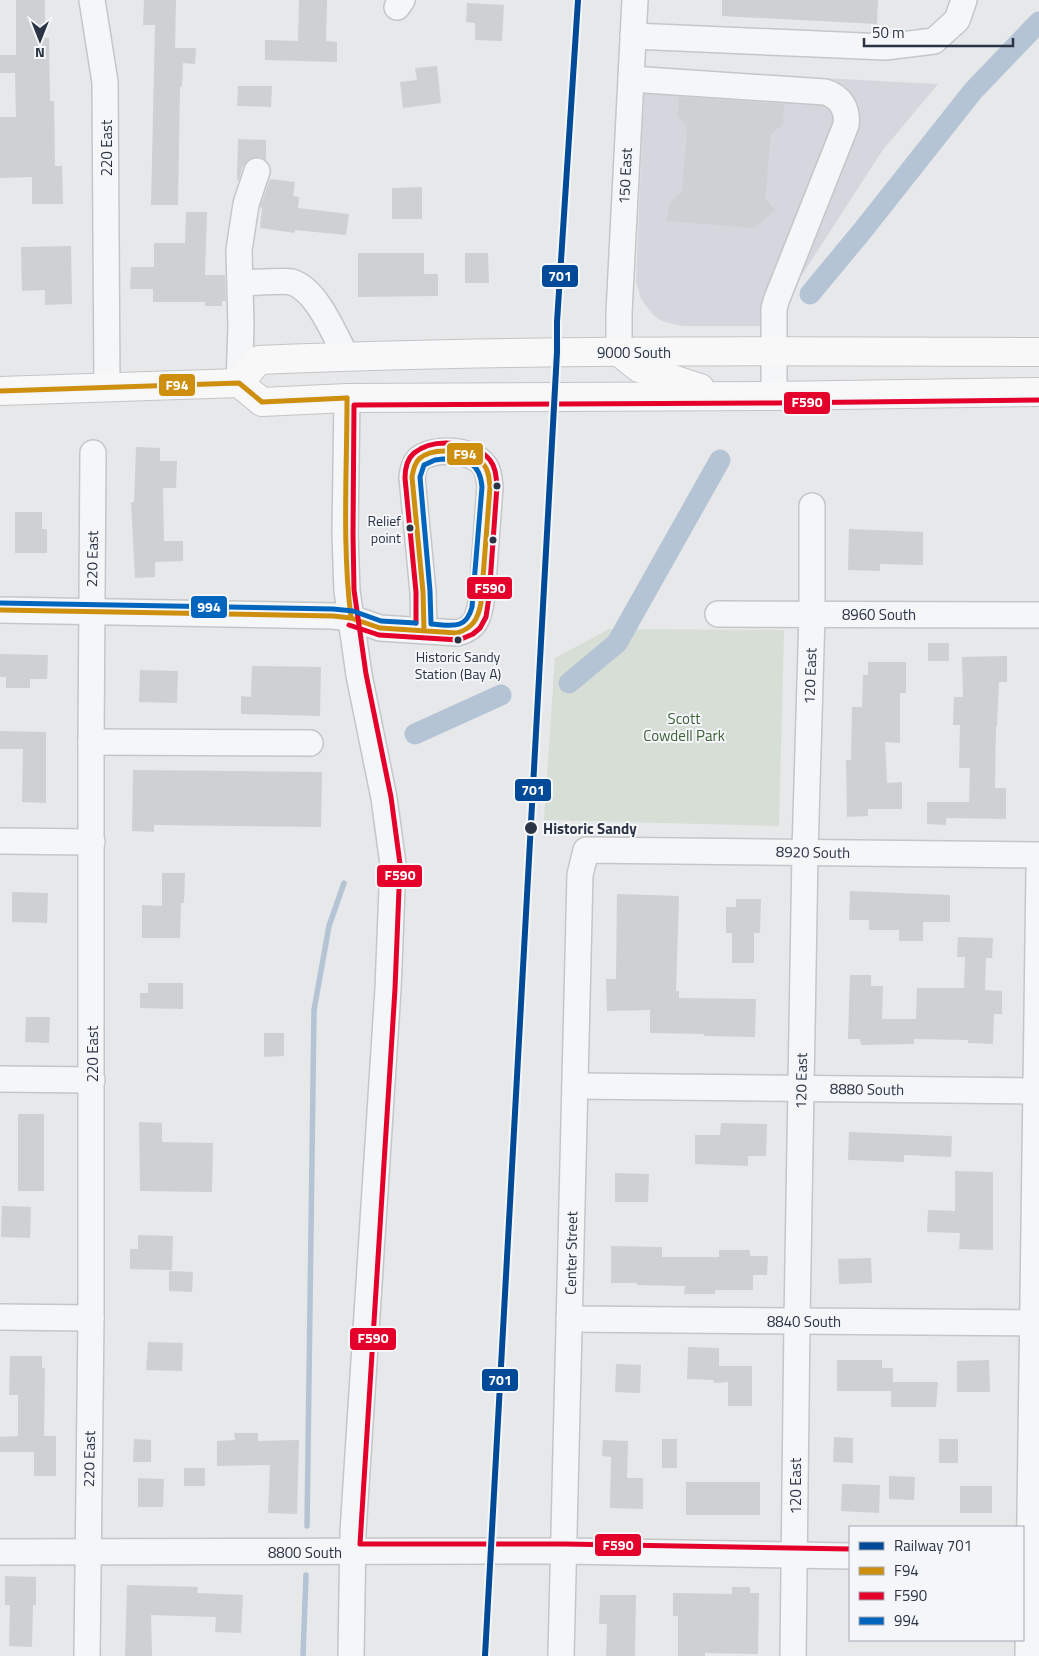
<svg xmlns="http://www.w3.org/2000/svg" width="1039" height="1656" font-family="'Titillium Web',sans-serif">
	<rect width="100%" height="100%" fill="#e6e8ea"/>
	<polygon fill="#d4d7dd" points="645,69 938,84 882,151 789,295 786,302 785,326 682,326 662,321 653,315 641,299 636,281"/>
	<polygon fill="#d6ded6" points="609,629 784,630 779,826 544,820 555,658"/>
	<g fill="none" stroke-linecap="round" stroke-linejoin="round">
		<g stroke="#b4c4d5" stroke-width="5.5">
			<polyline points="307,1526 314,1010 329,926 344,883"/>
			<polyline points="303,1656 306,1575"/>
		</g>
		<g stroke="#b4c4d5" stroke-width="21">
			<polyline points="810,294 863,230 973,91 1039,22"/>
			<polyline points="569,683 617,643 720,460"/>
			<polyline points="415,734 501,695"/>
		</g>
	</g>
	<g fill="#ced0d3">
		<polygon points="17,0 45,0 45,38 49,38 50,101 54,101 55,166 62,166 63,204 32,204 32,177 0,178 0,117 16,117 15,73 0,73 0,55 16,55 16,1"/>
		<polygon points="144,0 176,0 175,48 196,48 195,64 183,63 182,87 180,87 178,205 151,205 155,25 143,25"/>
		<polygon points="299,0 327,0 326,41 337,42 337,62 265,60 265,40 298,41"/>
		<polygon points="722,0 878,0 877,24 722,16"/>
		<polygon points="467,3 504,5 502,41 475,40 475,23 466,22"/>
		<polygon points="437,66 441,103 403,108 400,82 417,80 415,68"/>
		<polygon points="238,86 272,86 271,107 237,106"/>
		<polygon points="679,97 784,104 783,124 771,134 765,198 775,210 754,228 667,221 669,203 682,192 687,128 678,116"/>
		<polygon points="238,139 266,140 266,160 261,157 255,157 248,160 243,166 239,180 237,180"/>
		<polygon points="270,179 295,182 293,196 299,197 298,208 349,214 346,235 295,230 295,233 260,228 262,208 260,207"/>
		<polygon points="422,187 422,219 392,219 392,188"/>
		<polygon points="186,212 207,212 205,275 225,275 226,301 222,301 222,306 205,306 205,302 153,302 153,289 130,289 131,267 154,267 154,243 185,243"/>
		<polygon points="71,246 72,304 45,305 45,290 22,291 21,247"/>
		<polygon points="358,253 424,253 424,274 438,274 438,296 358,297"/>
		<polygon points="465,253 488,253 489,283 465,283"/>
		<polygon points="136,447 160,448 160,461 177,461 176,488 163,488 164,541 183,541 183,561 155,562 155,577 135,578 131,502 134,502"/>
		<polygon points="15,512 42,512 42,529 47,529 47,553 15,553"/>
		<polygon points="849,529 923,532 923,565 880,564 880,571 848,570"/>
		<rect x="928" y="643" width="21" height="18"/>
		<polygon points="0,654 48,655 47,679 30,679 30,688 6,688 6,677 0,677"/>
		<polygon points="1007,656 1007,682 999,682 997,726 996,726 995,788 1006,788 1006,819 946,818 946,825 927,824 927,802 969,802 970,768 959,768 960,725 953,725 954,697 963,697 962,657"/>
		<polygon points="868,662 906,662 906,693 900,693 900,743 885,742 887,783 902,782 902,809 868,809 868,816 847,817 846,760 851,760 852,707 862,707 863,675 868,675"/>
		<polygon points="252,666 321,667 320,716 241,714 241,696 251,697"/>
		<polygon points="140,670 178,671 177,703 139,702"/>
		<polygon points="0,731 46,732 46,803 22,802 23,749 0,749"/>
		<polygon points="133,770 322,772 321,827 154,825 154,832 132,831"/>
		<polygon points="162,873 185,873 184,903 181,903 180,938 142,938 142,905 162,906"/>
		<polygon points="850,891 950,895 950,922 923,922 923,941 899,941 899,930 869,930 869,920 849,920"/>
		<polygon points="12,892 48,893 47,923 12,922"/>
		<polygon points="617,894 679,896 676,991 679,991 679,998 756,999 755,1037 704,1036 704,1034 650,1033 650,1010 607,1011 606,979 616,979"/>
		<polygon points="736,899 761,899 760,933 754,933 754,963 732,963 732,933 726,933 726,907 736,907"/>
		<polygon points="958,937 993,938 992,958 986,958 985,990 1002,991 1002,1014 994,1014 993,1044 968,1043 968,1040 914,1039 914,1044 861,1045 860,1039 848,1039 850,975 871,975 871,986 883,986 882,1019 916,1019 917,988 964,988 965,957 957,957"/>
		<polygon points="148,983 183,983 183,1009 140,1008 140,993 148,993"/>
		<polygon points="26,1017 50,1017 49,1043 25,1042"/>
		<polygon points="264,1033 284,1033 284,1056 264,1057"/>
		<rect x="18" y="1114" width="26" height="77"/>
		<polygon points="139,1122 162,1123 162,1142 213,1143 212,1192 140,1191"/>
		<polygon points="721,1123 767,1124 766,1156 748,1156 748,1166 695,1164 695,1135 720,1135"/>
		<polygon points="849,1132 952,1136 951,1157 904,1155 904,1162 848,1160"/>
		<polygon points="955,1171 993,1172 993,1250 959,1249 960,1233 927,1232 928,1210 955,1211"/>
		<polygon points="615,1173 649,1174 648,1202 615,1202"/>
		<polygon points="2,1206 31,1207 30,1238 1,1237"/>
		<polygon points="138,1235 173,1236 172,1270 130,1269 130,1249 138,1249"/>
		<polygon points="611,1246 662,1247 662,1257 719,1257 719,1250 750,1250 750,1256 768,1256 767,1275 753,1275 753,1290 715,1290 715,1294 684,1294 685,1286 637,1285 637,1283 611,1283"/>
		<polygon points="871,1258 872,1283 839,1284 838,1259"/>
		<polygon points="169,1271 193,1272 192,1292 169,1291"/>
		<polygon points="148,1342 183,1343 182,1371 146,1370"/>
		<polygon points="688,1347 719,1348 719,1366 752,1366 752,1406 728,1406 728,1382 714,1383 714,1380 687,1379"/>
		<polygon points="10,1356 42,1356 42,1368 45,1368 44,1436 56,1436 56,1476 34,1476 34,1452 0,1452 0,1437 18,1436 18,1395 9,1395"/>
		<polygon points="837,1360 882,1360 882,1368 893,1368 893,1382 938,1382 936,1407 891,1407 891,1391 837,1391"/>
		<polygon points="989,1360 990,1392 957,1392 957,1361"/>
		<polygon points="616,1364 641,1365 640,1393 615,1392"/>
		<polygon points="234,1433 258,1433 258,1441 299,1440 297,1514 268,1513 270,1465 217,1466 217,1441 235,1440"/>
		<polygon points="834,1437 853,1438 853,1463 833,1462"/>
		<polygon points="134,1439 151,1440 151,1462 133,1462"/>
		<rect x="662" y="1439" width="15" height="29"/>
		<rect x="939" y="1439" width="19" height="24"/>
		<polygon points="603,1440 628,1441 627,1478 643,1478 643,1509 610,1508 611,1457 602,1456"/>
		<rect x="184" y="1468" width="21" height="18"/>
		<polygon points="889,1476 915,1477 914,1500 889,1499"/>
		<polygon points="138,1478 164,1479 163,1507 138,1507"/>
		<rect x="686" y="1482" width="74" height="33"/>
		<polygon points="842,1484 880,1485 879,1513 841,1511"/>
		<rect x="960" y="1486" width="32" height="27"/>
		<polygon points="5,1576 36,1577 36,1605 33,1605 32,1647 9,1646 10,1605 5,1605"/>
		<polygon points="127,1585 198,1587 197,1593 243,1595 241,1633 215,1632 216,1617 151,1615 152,1656 125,1656"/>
		<polygon points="732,1587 750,1587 750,1593 759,1593 758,1654 705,1653 705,1656 678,1656 678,1616 673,1616 673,1593 732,1594"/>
		<polygon points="600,1595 636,1595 635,1656 606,1656 607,1624 599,1624"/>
	</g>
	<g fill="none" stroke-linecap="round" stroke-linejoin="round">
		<g stroke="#c4c6c8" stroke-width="28">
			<g id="minor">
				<polyline points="92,0 105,82 107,387"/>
				<polyline points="397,7 402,0"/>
				<polyline points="633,36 885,47 934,41 957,20 964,0"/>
				<path d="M631 79 825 92C841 97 848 109 846 125L776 301 774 309V396"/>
				<path d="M241 283C251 283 284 280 292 282 317 290 334 334 346 356"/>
				<polyline points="619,352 619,313 635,0"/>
				<polyline points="239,383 241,327 239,250 246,204 257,171"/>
				<polyline points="347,398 345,534 347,591 359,675 384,798 393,864 388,989 353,1532 351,1656"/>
				<path d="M0 610 333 616 351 618 380 628 457 633C478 628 479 615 482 596L490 487C489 479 489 471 484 465 472 449 434 447 419 459 414 464 413 470 412 477L423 592 424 630"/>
				<polyline points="718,614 1039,615"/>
				<polyline points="91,742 310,743"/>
				<polyline points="0,841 92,842"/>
				<polyline points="0,1079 92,1080"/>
				<polyline points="575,1086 1039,1091"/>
				<polyline points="0,1317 91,1318"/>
				<polyline points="569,1319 1039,1323"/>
				<polyline points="0,1552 564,1551 850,1556"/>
				<polyline points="87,1656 91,1318 91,742 93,453"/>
				<polyline points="561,1656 580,875 586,850 1039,855"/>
				<polyline points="793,1656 797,1321 805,852 812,614 812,506"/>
				<polyline points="1028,1656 1039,871"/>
			</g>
		</g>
		<g stroke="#c2c5c8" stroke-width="30">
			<g id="major">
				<polyline points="619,352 639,368 700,388"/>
				<path d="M239 383 259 360C519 349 779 351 1039 352"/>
				<polyline points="0,391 239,383 262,402 347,398 774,396 1039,392"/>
			</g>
		</g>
		<use href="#minor" stroke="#f5f6f7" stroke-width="25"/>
		<use href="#major" stroke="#f8f8f8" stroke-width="28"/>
		<g stroke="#f4f6f9" stroke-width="9">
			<g id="bus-1">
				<polyline points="0,391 239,383 262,402 347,398"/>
				<path d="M347 398C347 472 342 545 351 618"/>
				<path d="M0 610 333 616 351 618 380 628 457 633C473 628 478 619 481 603L490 487C489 479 489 471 484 465 471 450 434 446 419 459 414 464 413 471 412 477L423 592 424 630"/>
			</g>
		</g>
		<g stroke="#f4f6f9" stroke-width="9">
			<g id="bus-2">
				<path d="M349 625 379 635 459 640 473 634 480 628 486 617 489 597 497 486C496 477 496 468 490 460 474 441 434 437 414 453 407 459 405 469 405 478L416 592V623"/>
				<polyline points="850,1549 564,1544 360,1544 395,989 400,864 391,797 366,674 354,590 353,534 354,405 774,403 1039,400"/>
			</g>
		</g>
		<g stroke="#f4f6f9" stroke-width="9">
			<g id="bus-3">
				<path d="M443 459C467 459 480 462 482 487L472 607C466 631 450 625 431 624L430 591 420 477 424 465 435 460Z"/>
				<polyline points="0,603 333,609 353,611 381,621 416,623"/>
			</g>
		</g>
		<use href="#bus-1" stroke="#ce8f0e" stroke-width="5"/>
		<use href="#bus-2" stroke="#e4002b" stroke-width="5"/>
		<use href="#bus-3" stroke="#0065bd" stroke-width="5"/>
		<g stroke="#f4f6f9" stroke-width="10">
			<polyline id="rail-1" points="485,1656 557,352 557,322 578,0"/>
		</g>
		<use href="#rail-1" stroke="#004a97" stroke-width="6"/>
	</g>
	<g fill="#2b3445" stroke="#f4f6f9" stroke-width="2">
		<circle cx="497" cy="486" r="4.5"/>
		<circle cx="410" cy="528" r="4.5"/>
		<circle cx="493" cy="540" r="4.5"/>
		<circle cx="458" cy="640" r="4.5"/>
		<circle cx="531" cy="828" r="7"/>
	</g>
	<g text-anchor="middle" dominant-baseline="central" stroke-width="4" stroke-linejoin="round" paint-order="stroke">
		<g font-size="14" fill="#2b3445" stroke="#f4f6f9" text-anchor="end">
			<text x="401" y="520">Relief<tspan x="401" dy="17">point</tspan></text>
			<text x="458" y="656" text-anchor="middle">Historic Sandy<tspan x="458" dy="17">Station (Bay A)</tspan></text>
		</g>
		<g font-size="15" fill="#2b3445" stroke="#f4f6f9">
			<text transform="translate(106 148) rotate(-90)">220 East</text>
			<text transform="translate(625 176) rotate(-87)">150 East</text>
			<text x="634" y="352">9000 South</text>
			<text transform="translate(92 559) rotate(-89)">220 East</text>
			<text x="879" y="614">8960 South</text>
			<text transform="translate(810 676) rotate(-88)">120 East</text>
			<text transform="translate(813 852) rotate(1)">8920 South</text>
			<text transform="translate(92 1054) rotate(-90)">220 East</text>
			<text transform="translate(801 1081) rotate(-89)">120 East</text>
			<text transform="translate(867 1089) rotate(1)">8880 South</text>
			<text transform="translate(571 1253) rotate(-89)">Center Street</text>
			<text x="804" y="1321">8840 South</text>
			<text transform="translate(89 1459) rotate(-89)">220 East</text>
			<text transform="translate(795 1486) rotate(-90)">120 East</text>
			<text x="305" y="1552">8800 South</text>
		</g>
		<g font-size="15" fill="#3f6138" stroke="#f4f6f9">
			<text x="684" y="718">Scott<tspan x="684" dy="17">Cowdell Park</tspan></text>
		</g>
		<g font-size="15" font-weight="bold" fill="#2b3445" stroke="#f4f6f9" text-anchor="start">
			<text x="543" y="828">Historic Sandy</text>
		</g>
	</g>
	<g stroke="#f4f6f9" stroke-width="2">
		<rect x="541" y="264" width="38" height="24" rx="5" fill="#004a97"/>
		<rect x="158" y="373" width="38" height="24" rx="5" fill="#ce8f0e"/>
		<rect x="783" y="391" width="48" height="24" rx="5" fill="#e4002b"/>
		<rect x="446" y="442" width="38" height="24" rx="5" fill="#ce8f0e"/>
		<rect x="466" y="576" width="47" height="24" rx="5" fill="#e4002b"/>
		<rect x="190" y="595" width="38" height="24" rx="5" fill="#0065bd"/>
		<rect x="514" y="778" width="38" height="24" rx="5" fill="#004a97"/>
		<rect x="376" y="864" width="47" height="24" rx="5" fill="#e4002b"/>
		<rect x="349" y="1327" width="48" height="24" rx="5" fill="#e4002b"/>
		<rect x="481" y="1368" width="38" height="24" rx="5" fill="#004a97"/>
		<rect x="594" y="1533" width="48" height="24" rx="5" fill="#e4002b"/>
	</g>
	<g font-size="14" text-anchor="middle" font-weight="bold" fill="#fff">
		<text x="560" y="281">701</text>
		<text x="177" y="390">F94</text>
		<text x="807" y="407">F590</text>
		<text x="465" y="459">F94</text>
		<text x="490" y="593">F590</text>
		<text x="209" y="612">994</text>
		<text x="533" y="795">701</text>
		<text x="400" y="880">F590</text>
		<text x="373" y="1343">F590</text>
		<text x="500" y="1385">701</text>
		<text x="618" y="1550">F590</text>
	</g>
	<rect x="849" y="1526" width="175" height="115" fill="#f4f6f9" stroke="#a4a8b1"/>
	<rect x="859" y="1542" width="25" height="8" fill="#004a97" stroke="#a4a8b1"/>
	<text x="894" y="1551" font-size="15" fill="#2b3445">Railway 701</text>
	<rect x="859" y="1567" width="25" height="8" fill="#ce8f0e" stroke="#a4a8b1"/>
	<text x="894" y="1576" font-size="15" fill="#2b3445">F94</text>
	<rect x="859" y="1592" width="25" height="8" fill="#e4002b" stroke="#a4a8b1"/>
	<text x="894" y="1601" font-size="15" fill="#2b3445">F590</text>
	<rect x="859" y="1617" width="25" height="8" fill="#0065bd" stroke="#a4a8b1"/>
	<text x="894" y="1626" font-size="15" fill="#2b3445">994</text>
	<g transform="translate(40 40) rotate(180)" stroke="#f4f6f9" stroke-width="4" paint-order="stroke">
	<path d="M0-4L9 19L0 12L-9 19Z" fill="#2b3445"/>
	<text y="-8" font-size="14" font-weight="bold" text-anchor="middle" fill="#2b3445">N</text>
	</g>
	<path d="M864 38v8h149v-8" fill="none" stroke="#2b3445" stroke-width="2.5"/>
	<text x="872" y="38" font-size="15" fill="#2b3445" stroke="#f4f6f9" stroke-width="4" paint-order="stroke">50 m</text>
</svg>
